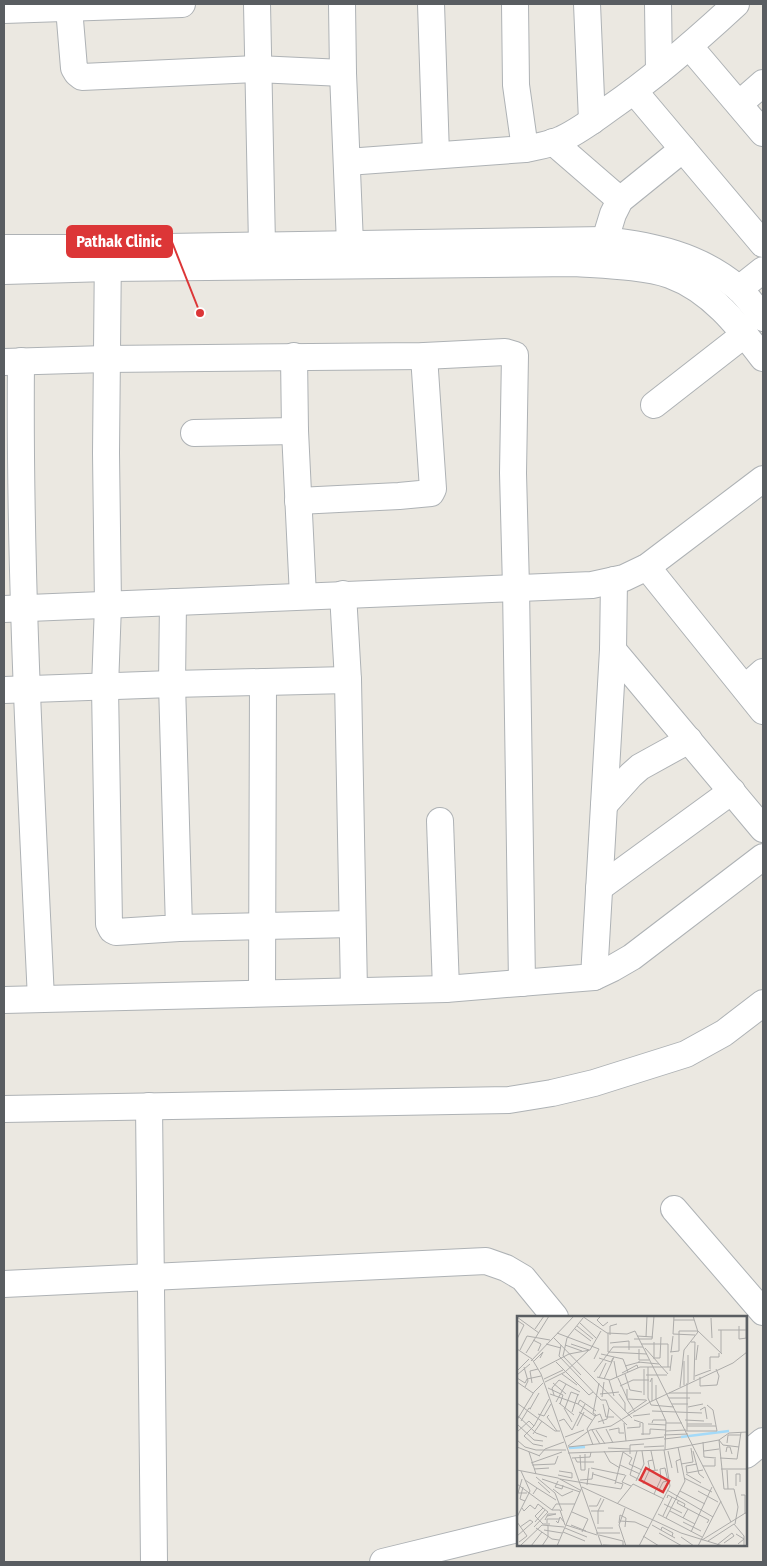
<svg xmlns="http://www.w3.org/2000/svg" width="767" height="1566" font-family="'Fira Sans Condensed',sans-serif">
	<rect width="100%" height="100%" fill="#ebe8e1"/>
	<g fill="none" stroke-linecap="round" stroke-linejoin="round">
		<g stroke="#aeb2b5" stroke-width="28">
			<g id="street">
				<polyline points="257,4 262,245"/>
				<polyline points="342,4 343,73 350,244"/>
				<polyline points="431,4 436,155"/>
				<polyline points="515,4 516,85 525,149"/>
				<polyline points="587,4 592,121"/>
				<polyline points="658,4 659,71"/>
				<polyline points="69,8 74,68 77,73 82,77 257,69 343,73"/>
				<polyline points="4,10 182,4"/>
				<polyline points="690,47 763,133"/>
				<polyline points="634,91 763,244"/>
				<polyline points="739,104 763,83"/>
				<polyline points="553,142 620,200"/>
				<path d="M347 162 525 149C538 146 550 145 562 139 579 131 595 119 610 108 655 77 696 41 736 4"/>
				<polyline points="605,240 613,214 620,200 683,149"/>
				<path d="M4 248H108L605 240C654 246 699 255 738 288 747 296 755 308 763 318"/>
				<polyline points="108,248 106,453 108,605 105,687 109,924 112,930 116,932 179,928 172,684 173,602"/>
				<path d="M4 271 108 268 575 263C602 265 645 266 670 275 711 290 738 325 763 358"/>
				<polyline points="739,289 763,270"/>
				<polyline points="294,356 295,431 303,596"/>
				<path d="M21 361C19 574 31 787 41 999"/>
				<polyline points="4,362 106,359 424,356 505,352 515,355 513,473 516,587 522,983"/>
				<polyline points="654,405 745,334"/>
				<polyline points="194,433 295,431"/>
				<polyline points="298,501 399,496 431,493 433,489 424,356"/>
				<polyline points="647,567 763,711"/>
				<polyline points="343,594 348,680 354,991"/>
				<polyline points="4,609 592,585 624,578 647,567 763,479"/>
				<polyline points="613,650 763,829"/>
				<polyline points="745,688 763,672"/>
				<polyline points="4,690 172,684 348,680"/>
				<polyline points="604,805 631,775 640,767 689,740"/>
				<polyline points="440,821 446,989"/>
				<polyline points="599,888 732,791"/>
				<polyline points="179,928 352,924"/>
				<polyline points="594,977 613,968 632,957 763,857"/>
				<polyline points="262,993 263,682"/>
				<polyline points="4,1000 446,989 594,977 613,650 614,580"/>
				<polyline points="149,1106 154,1562"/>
				<polyline points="4,1109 509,1100 552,1093 594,1083 686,1054 724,1033 763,1003"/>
				<polyline points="674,1209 763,1312"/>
				<polyline points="4,1284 486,1261 506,1268 523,1278 555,1317"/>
				<polyline points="746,1455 763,1441"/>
				<polyline points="383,1562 518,1529"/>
			</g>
		</g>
		<use href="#street" stroke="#fff" stroke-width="26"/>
	</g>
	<g transform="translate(517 1316)">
		<rect width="230" height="230" fill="#ebe8e1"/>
		<path fill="none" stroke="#a4daf8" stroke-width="2.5" d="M164 121 212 115M52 132 68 131"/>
		<path fill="none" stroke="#adacaa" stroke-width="1" d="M65 0 90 17 110 18 118 15 214 206M84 0 80 4 86 10 91 6M157 0 156 18 178 19M229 0V22M0 1 22 17M194 2 195 22M157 4H177M63 7 79 22M60 10 76 23M222 10V23L230 22M18 13 27 0M58 13 74 25M201 14H230M181 15 205 38M40 17 82 33 77 43M91 17V36L130 38M93 19V10L100 8M10 20 33 24M120 20 136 21M36 21 115 102M129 21 130 0M0 23 7 9 1 5M117 23H135L137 0M16 24 24 28 21 35M174 26H178L177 64M93 27 112 25V34M29 28 44 32M54 28 72 34M124 28H151V51M44 29 42 40 84 84H89L92 92 110 109M48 29 65 35M128 32 151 58M0 33 15 43 24 58 85 230M122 33V44H132M3 34 10 20M153 36 162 35V15H181M154 36 156 20M9 37 32 0M204 37V14M84 38 106 43 111 56M82 42 94 46 96 42M136 42H143L144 21M137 42V26M179 44 181 29M14 45 57 0M17 45 26 36 23 42M97 45 100 62M39 46 72 79 76 76M121 46 142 48M108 50 123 46M7 51 11 65 8 71M131 51V82L134 89 157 91M23 53 52 38 73 34 84 15M193 53V41H202V37M199 53 202 60 200 69M0 55 12 43M153 55 155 39M77 56 96 31H126M105 57 120 49 121 52M45 58 60 69M108 58 113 74 125 76M0 59 13 48M64 59 46 40 50 22 66 2M129 59H150M178 60 194 54M80 61 93 64 123 51H153M183 61V70L200 69M0 62 8 67 10 63 24 60M82 62 89 47M101 62 110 82M27 63 46 54M87 63 97 41M92 64 97 80M0 66 16 77M28 66 48 56 72 34M133 66 135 62V85M15 67 13 55 21 53M36 67 49 78M171 67V39M139 69V83L149 105 148 134M167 69V45M103 70 116 64H132M163 71 167 34 181 16 176 0M31 72 46 79 43 88M110 73V83L118 96M152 77H184M33 78 61 88 78 100 83 98 87 108M83 78 102 76M102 78 108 87V95M37 79 35 72 42 64 63 76M127 79V53M85 81 87 66M152 82H173M110 83 129 84M39 86 49 68M0 87 38 115H43M42 87 57 99M61 88 63 84 79 95M86 88 89 101H97M155 88H171M171 91 186 88M47 92 55 106M48 92 54 76 62 79M13 93 22 77M183 94 188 91 190 103M135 95 185 97M55 96 61 78M62 96 75 104M21 98 27 100 34 88M110 98 130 84M0 99 19 117 30 121M32 99 30 101 40 115M116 100 133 98M0 104 17 76 26 67M117 104 126 107V119M168 104 187 105M4 105 12 92 14 93M42 105 47 103 55 114 68 88M81 106 90 103 92 92M107 107 109 125M135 107 136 104H149M149 107H165M131 108 149 109M170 108H195M1 109 17 124 26 125M17 110 32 83M60 110 67 96M170 110H199M110 112 123 111V107M89 113 96 127M75 114 83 128M79 114 88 128M92 114 102 112V117H107M149 115 169 114M169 115H200L196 94 190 89M170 115V67M0 116 12 105 17 110 7 120 16 128 26 130M16 118 25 105M124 118H133V113L149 114M147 119 171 118M48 121 67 114M147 123 164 121M0 124 8 131 19 134H49M202 124 207 173H217L221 191 218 208M202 124 206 129 222 131M186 126 187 141 199 142M210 127 211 119H224M76 129 70 113 79 99 76 97 82 67M51 130 73 114 94 110 133 86 216 47 230 36M0 131 23 140M51 131 147 121M127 131 147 130M91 132 113 133M87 135 93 146 103 152M120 135 113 159 127 166M134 135 138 154M151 135 155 152M176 135 182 158 187 162M187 135 202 133M12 136 19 158M106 136 115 142 112 148 125 154M209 136 210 131H213L215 138M51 137 147 134 202 124 212 117 230 116M113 138V129L127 128M63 139 64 154H68V138M22 140 28 133 47 126M55 142 73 141 74 136M58 142 60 146H77M203 142 220 143 224 116M14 147 45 136M164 148 176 146 174 132M180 148 169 150 170 157 186 154M15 149 38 148 41 140M103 149 123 158M186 150H198V143M74 152 108 159M17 153 32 152M204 153H230M0 154 41 162 63 174M210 154 211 173M133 155 131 145 136 144M161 157 159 145 164 143M76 158 99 165M169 158 184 167M41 159 55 162V157L42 155M109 159 105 166 114 170M19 161 38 177 45 195M167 162 195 176M5 163 1 177H10M25 163 63 176M43 163 104 173 106 168 99 166M8 164 20 172 16 178M63 164 75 163 76 156M41 165 38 171 45 173 46 169M119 165 127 148 125 135M21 166 33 177M0 168 35 194H43L48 209M98 168 106 136M126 168 132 155 141 154M70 169 72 152M219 170V158H223V166M6 171 3 183 8 185M20 172 39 184M36 173 45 180 56 175M150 174 196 201M163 175 188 188M181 175 201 186M147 176 142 174 146 166 151 165M137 178 144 163 143 153 148 152 151 165 146 177M224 179H228V198M150 182 151 179 168 188 167 191M162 184 160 187 171 193 166 202M100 188 116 168 147 183M147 188 165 197M72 190H80L84 182M5 192 7 195 13 189 18 193 21 188 31 196 17 211M26 192 18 200 26 208H33M108 192 102 209 109 230M171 193 192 204 190 207M35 194 39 188H58M74 195H81L87 183M153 195 178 208M55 196 71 203 65 216M141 198 164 210M146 200 155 181M0 201 13 175 4 155M149 202 168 165 161 131M28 204 31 198H39L30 200M39 205 41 207 43 201 47 206M103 205 118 206 131 212M0 206 10 220 2 226M18 206 28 194M166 206 184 215M30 207V203H42M102 207 103 199 109 202 108 211M81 208V195H87M217 208 227 220V230M49 209 80 219M54 209 69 215M135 209 158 222M164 210 185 221M19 212 35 223 42 224M48 212 70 221M80 212H96M27 214 45 217M144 214 145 211 156 217 155 220M46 216 68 225M174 216 195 171M79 217H103M142 217 165 230M219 218 227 223 221 228M82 219 106 225V230M0 220 16 206 13 204 3 211M126 220 142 230M164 221 177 230M185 224 230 196M191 225 217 208M4 229 25 209 47 211M86 229 102 230M200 229 215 217 217 220 207 227M14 230 25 216M25 230 31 221V210M40 230 65 171 164 217 206 230M122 230 153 170 147 134M181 230 204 185"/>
		<path fill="#dc3637" fill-opacity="0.15" stroke="#dc3637" stroke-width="2.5" d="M129 152 152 165 146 176 123 164Z"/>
		<rect width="230" height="230" fill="none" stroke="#595d61" stroke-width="2.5"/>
	</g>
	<path fill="none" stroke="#dc3637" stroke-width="2" d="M200 313L172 242"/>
	<circle fill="#dc3637" stroke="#fff" stroke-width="2" cx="200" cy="313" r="5"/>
	<rect fill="#dc3637" stroke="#dc3637" stroke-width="2" x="67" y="226" width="105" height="31" rx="5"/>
	<g font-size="16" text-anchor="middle" font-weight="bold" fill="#fff">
		<text x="119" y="247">Pathak Clinic</text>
	</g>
	<rect width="767" height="1566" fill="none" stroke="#595d61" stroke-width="10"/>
</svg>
